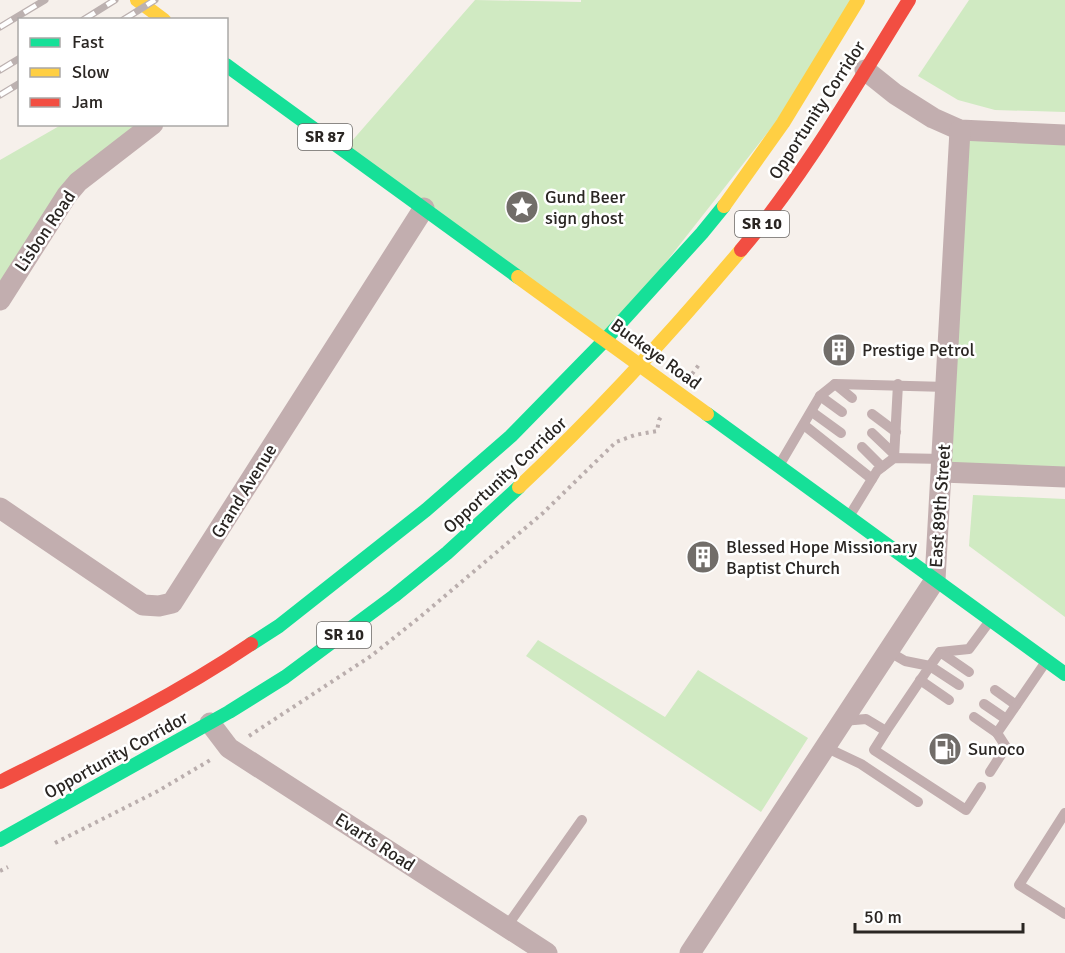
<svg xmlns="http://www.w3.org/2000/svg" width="1065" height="953" font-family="Signika,sans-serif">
	<rect width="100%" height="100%" fill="#f6f0eb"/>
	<g fill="#d0eac2">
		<polygon points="475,0 581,2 581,0 858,0 808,81 605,340 344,150"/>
		<polygon points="969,0 1065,0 1065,112 995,110 958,100 918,76"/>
		<polygon points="61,125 153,125 78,182 0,300 0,160"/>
		<polygon points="960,130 1065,135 1065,477 942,472"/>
		<polygon points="973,495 1065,499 1065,617 969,546"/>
		<polygon points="538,640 665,717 698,670 808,738 761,812 526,656"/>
	</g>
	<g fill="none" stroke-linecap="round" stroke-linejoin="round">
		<g stroke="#baaead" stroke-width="4" stroke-dasharray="3 4.5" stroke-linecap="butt">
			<polyline points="692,374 701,362"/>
			<polyline points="249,736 371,656 420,617 543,513 616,442 635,435 657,431 659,420 663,414"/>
			<polyline points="55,843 158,791 212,759"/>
			<polyline points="0,871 8,867"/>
		</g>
		<g stroke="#c2aeaf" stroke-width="10">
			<polyline points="835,384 852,398"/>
			<polyline points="820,396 842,412"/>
			<polyline points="812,412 841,433"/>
			<polyline points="872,414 896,432"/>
			<polyline points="804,425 872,479"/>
			<polyline points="872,433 894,454"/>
			<polyline points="862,447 882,467"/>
			<polyline points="894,458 898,384"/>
			<polyline points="780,464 820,396 835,384 947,387"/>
			<polyline points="850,515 877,471 894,458 943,459"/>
			<polyline points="940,652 969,649 989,622"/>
			<polyline points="920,680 949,700"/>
			<polyline points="959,685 930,666 940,652 969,672"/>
			<polyline points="995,690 1016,705"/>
			<polyline points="984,704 1006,719"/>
			<polyline points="974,717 997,733"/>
			<polyline points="843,721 866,719 886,731 874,750 966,810 981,787"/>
			<polyline points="886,731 930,666 905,661 888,651"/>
			<polyline points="825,747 861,764 918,802"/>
			<polyline points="990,772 1006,747 997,733 1045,663"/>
			<polyline points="1065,813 1019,885 1065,914"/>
			<polyline points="507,926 582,820"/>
		</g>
		<g stroke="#c2aeaf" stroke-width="21">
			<polyline points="865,70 895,94 933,118 960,130 1065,135"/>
			<polyline points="0,300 67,195 78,182 153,124"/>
			<polyline points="942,472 1065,477"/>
			<polyline points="0,508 143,605 159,606 172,603 424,208"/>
			<polyline points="210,723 229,748 547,953"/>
			<polyline points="690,953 935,580 960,130"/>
		</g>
		<g stroke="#16e098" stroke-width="14">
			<polyline points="226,65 518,277"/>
			<polyline points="707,414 1065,674"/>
			<polyline points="251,644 279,626 426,510 511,436 605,340 702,233 724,206"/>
			<polyline points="0,840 229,712 285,677 394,596 447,553 519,487"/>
		</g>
		<g stroke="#ffcf43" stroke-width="14">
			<polyline points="137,0 164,20"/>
			<polyline points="724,206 783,123 858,0"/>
			<polyline points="518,277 707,414"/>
			<path d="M519 487C598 413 671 333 741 250"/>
		</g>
		<g stroke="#f24e42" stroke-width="14">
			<path d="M741 250C806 173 856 85 909 0"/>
			<path d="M0 782C86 739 171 698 251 644"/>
		</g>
		<g stroke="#bcb1b0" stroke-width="7">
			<g id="rail">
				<polyline points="83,20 115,0"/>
				<polyline points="123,20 155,0"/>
				<polyline points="0,27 45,0"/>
				<polyline points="0,70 20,58"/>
				<polyline points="0,95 20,83"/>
			</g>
		</g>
		<use href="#rail" stroke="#fff" stroke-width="4.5" stroke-dasharray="14" stroke-linecap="butt"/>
	</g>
	<defs>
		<g id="sight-disc" transform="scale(1.725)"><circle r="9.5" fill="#716d69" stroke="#fff"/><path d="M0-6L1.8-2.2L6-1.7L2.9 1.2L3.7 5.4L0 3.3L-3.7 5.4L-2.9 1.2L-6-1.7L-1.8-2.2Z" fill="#fff"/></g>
		<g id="building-disc" transform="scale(1.725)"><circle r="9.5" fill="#716d69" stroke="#fff"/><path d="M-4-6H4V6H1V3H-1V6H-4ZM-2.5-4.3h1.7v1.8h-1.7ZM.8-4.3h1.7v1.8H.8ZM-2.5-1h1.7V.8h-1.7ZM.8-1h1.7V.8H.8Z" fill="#fff"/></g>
		<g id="fuel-disc" transform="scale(1.725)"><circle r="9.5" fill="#716d69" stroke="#fff"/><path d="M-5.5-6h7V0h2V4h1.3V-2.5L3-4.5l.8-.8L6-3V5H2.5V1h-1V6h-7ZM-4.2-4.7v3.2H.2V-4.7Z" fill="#fff"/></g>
	</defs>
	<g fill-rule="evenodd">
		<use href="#sight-disc" x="522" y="207"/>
		<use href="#building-disc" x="839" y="350"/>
		<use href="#building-disc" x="703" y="557"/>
		<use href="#fuel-disc" x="945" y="749"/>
	</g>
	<g text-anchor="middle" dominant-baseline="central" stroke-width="5" stroke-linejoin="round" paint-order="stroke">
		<g fill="#fff" stroke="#6a6765" stroke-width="1.5">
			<rect x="298" y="124" width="54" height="26" rx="4.5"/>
			<rect x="735" y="211" width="54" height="26" rx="4.5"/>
			<rect x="317" y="622" width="54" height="26" rx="4.5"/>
		</g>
		<g font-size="16" font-weight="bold" fill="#2a2623">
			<text x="325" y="137">SR 87</text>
			<text x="762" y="224">SR 10</text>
			<text x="344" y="635">SR 10</text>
		</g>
		<g font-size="18" fill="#2a2623" stroke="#fff">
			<text transform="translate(817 110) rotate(-57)">Opportunity Corridor</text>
			<text transform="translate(45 231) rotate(-56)">Lisbon Road</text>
			<text transform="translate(656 354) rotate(36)">Buckeye Road</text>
			<text transform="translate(505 475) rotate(-43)">Opportunity Corridor</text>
			<text transform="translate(244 491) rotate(-58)">Grand Avenue</text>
			<text transform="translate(940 506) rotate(-86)">East 89th Street</text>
			<text transform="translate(116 755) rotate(-29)">Opportunity Corridor</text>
			<text transform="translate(375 842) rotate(33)">Evarts Road</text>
		</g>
		<g font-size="18" fill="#2a2623" stroke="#fff" text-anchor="start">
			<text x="545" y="197">Gund Beer<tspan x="545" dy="21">sign ghost</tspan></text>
			<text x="862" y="350">Prestige Petrol</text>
			<text x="726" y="547">Blessed Hope Missionary<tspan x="726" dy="21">Baptist Church</tspan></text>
			<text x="968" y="749">Sunoco</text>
		</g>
	</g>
	<rect x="18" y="18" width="210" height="108" fill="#ffffff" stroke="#aaa8a7" stroke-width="1.5"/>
	<rect x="30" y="38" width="30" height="9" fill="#16e098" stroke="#aaa8a7" stroke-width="1.5"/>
	<text x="72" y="48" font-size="18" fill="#2a2623">Fast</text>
	<rect x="30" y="68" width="30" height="9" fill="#ffcf43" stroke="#aaa8a7" stroke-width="1.5"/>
	<text x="72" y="78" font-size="18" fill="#2a2623">Slow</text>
	<rect x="30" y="98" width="30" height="9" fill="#f24e42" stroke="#aaa8a7" stroke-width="1.5"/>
	<text x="72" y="108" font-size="18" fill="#2a2623">Jam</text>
	<path d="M855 923v9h168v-9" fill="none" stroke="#2a2623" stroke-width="3"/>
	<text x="864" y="923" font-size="18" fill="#2a2623" stroke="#ffffff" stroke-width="4.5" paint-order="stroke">50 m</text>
</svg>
